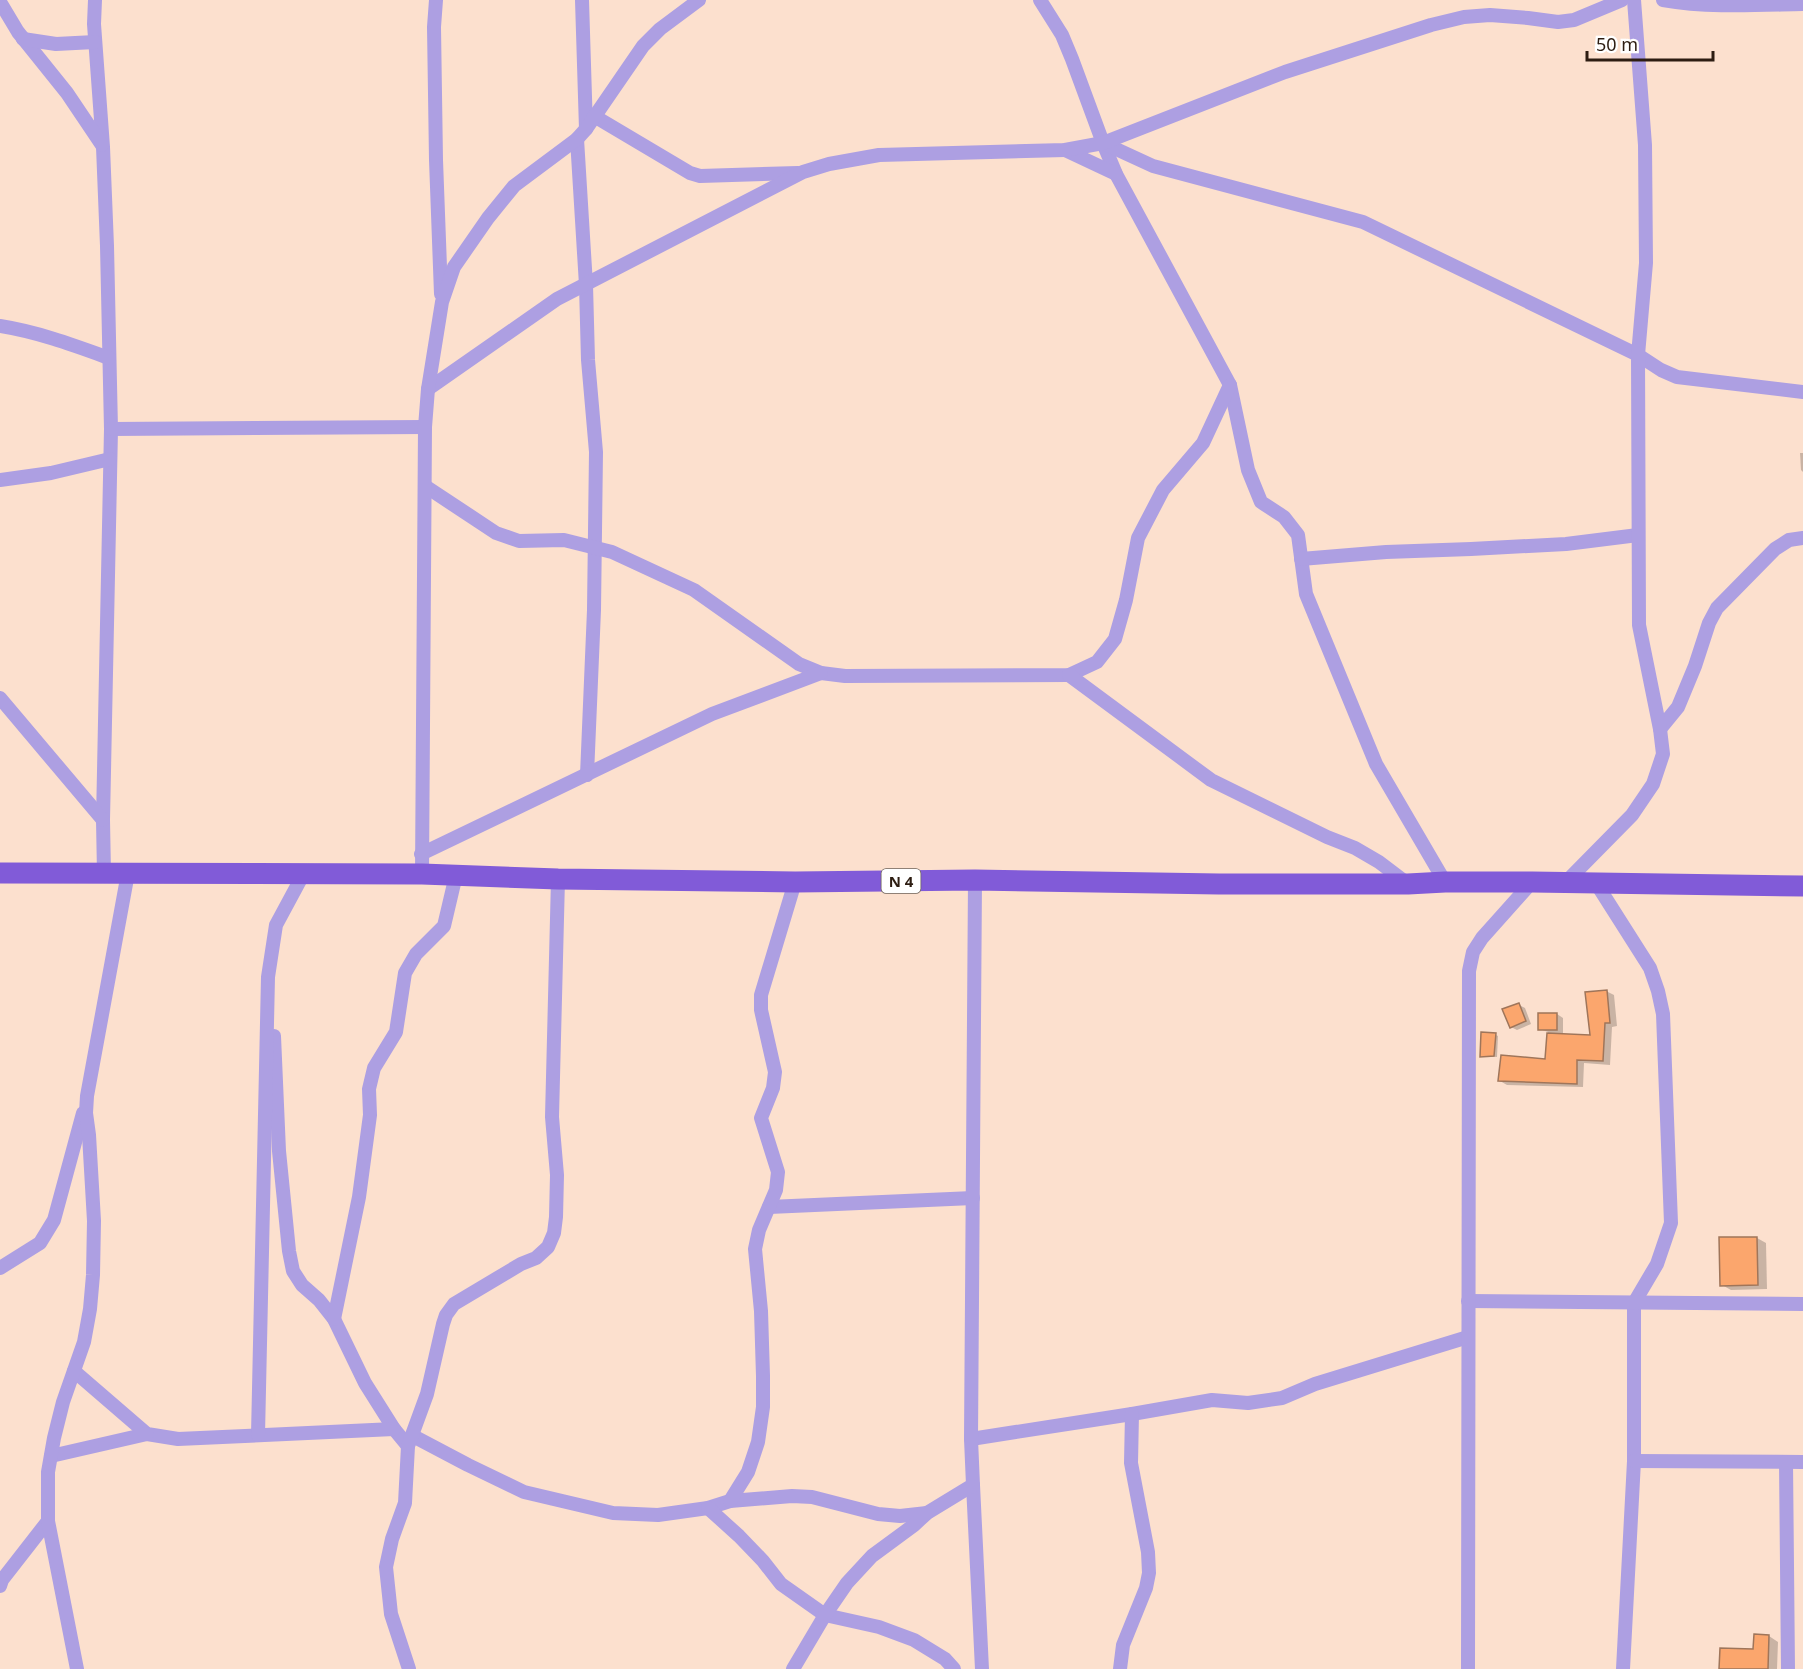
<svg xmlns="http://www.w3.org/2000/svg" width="1803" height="1669" font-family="'Noto Sans',sans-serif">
	<rect width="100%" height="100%" fill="#fce0ce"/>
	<g fill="#0003">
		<polygon points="1800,453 1803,453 1803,472 1801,470"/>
		<polygon points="1606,991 1614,995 1617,1026 1612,1027 1610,1065 1584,1063 1583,1087 1507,1085 1500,1081 1547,1061 1548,1032 1540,1029 1540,1014 1557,1014 1563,1018 1563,1035 1591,1037"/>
		<polygon points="1519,1005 1525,1008 1531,1024 1517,1030 1511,1027"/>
		<polygon points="1496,1035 1498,1036 1497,1057 1482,1056"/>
		<polygon points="1757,1238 1766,1243 1767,1289 1731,1290 1722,1285"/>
		<polygon points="1769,1636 1778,1642 1777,1669 1720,1669 1755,1650"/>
	</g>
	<g fill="#fba66d" stroke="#9f755a" stroke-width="1.5">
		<polygon points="1607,990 1610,1023 1605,1023 1603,1061 1577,1060 1577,1084 1498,1081 1501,1055 1545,1059 1547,1033 1590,1035 1585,992"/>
		<polygon points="1519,1003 1526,1021 1510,1028 1502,1009"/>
		<rect x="1538" y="1013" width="19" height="17"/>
		<polygon points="1481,1032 1496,1033 1494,1056 1480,1057"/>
		<polygon points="1719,1237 1757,1237 1758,1285 1720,1286"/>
		<polygon points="1754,1634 1769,1635 1768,1669 1719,1669 1720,1648 1753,1649"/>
	</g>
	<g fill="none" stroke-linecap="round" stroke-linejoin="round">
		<g stroke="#ad9fe2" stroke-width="14">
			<polyline points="95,0 94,24 103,147 107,246 111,429 103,820 104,874"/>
			<polyline points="436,0 434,27 436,160 441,294"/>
			<polyline points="582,0 586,129"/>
			<polyline points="1040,0 1062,35 1072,59 1103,143 1116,174 1230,385 1248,470 1261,502 1284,517 1298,535 1306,594 1376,764 1445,882"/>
			<path d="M1663 0C1709 8 1756 5 1803 4"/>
			<polyline points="0,2 18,32 67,93 102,145"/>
			<polyline points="23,39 56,44 95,42"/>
			<polyline points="594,116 690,173 700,176 798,173"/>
			<polyline points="577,139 586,285 588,360 596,452 594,610 587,775"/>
			<polyline points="1103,143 1153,166 1363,222 1638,355 1661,370 1677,377 1803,392"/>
			<polyline points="1065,150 1116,174"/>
			<path d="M0 326C38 332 73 345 109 358"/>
			<polyline points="428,389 557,299 803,172 829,164 879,155 1065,150 1103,143 1285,72 1431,25 1464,17 1490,15 1528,18 1558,22 1574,20 1622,0"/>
			<polyline points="111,429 425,427"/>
			<polyline points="0,480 51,473 110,459"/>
			<polyline points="425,486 496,533 519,541 564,540 612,552 694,590 799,664 821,673 845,676 1069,675 1097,662 1115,639 1126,600 1138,538 1163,490 1203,443 1230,385"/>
			<polyline points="1301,559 1386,552 1471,549 1566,544 1638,535"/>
			<polyline points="1069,675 1211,780 1327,837 1355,848 1379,862 1408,884"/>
			<polyline points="0,698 103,820"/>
			<polyline points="1660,729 1678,707 1695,666 1709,623 1717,608 1775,549 1789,540 1803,538"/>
			<polyline points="421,854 712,714 821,673"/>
			<polyline points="422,874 425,427 428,389 442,302 454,267 488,218 514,186 577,139 586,129 643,46 660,29 699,0"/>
			<polyline points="1565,883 1632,815 1653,784 1663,754 1660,729 1639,625 1638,355 1646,263 1645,145 1634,0"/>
			<polyline points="1596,883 1650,968 1658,991 1663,1014 1671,1223 1657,1264 1634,1303 1634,1461 1623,1669"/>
			<polyline points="274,1036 279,1151 289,1251 293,1271 302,1285 319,1300 334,1319 365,1383 394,1429 408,1446"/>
			<polyline points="769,1207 973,1198"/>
			<polyline points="0,1268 40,1243 54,1220 83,1113"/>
			<polyline points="1468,1301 1803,1304"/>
			<polyline points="334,1319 359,1197 370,1115 369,1089 374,1068 396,1032 405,973 416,954 444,926 456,875"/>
			<polyline points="74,1371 147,1434 178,1439 394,1429"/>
			<polyline points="258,1435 268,977 276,925 304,873"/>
			<polyline points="413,1436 468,1465 524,1492 613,1513 658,1515 708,1508 730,1501 792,1496 812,1497 878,1514 900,1516 927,1513"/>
			<polyline points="971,1439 1132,1414 1212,1400 1248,1403 1282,1398 1315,1384 1468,1337"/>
			<polyline points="51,1456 147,1434"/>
			<polyline points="1634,1461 1803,1462"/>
			<polyline points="1786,1462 1788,1669"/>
			<polyline points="973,1485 982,1669"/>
			<polyline points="730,1501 748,1472 758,1442 763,1407 763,1376 761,1311 755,1249 759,1230 776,1190 778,1172 761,1118 773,1088 775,1072 761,1010 761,995 795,882"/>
			<polyline points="708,1508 739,1536 763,1561 781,1584 825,1615 879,1627 914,1640 945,1659 954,1669"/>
			<polyline points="0,1586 2,1580 48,1521"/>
			<polyline points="77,1669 48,1521 48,1472 54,1438 63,1402 84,1342 90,1309 93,1275 94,1221 89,1135 86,1113 87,1096 128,873"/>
			<polyline points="409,1669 391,1614 386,1567 392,1539 405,1503 408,1446 427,1394 443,1324 446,1315 454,1304 521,1264 536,1258 548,1247 554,1233 556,1217 557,1175 552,1117 558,879"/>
			<polyline points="793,1669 825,1615 847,1583 872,1556 914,1525 927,1513 973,1485 971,1439 975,880"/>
			<polyline points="1120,1669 1123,1645 1146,1588 1149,1573 1148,1552 1131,1463 1132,1414"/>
			<polyline points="1468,1669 1469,971 1473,952 1482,938 1532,882"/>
		</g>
		<polyline stroke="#815bd8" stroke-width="21" points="0,873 422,874 558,879 795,882 975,880 1219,884 1408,884 1445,882 1532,882 1803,886"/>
	</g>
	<g text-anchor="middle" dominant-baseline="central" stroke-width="5" stroke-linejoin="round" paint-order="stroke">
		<rect fill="#fff" stroke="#6c6159" stroke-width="1.5" x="881.5" y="869" width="39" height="24" rx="4.5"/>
		<g font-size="15" font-weight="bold" fill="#2d1d12">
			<text x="901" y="881">N 4</text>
		</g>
	</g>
	<path d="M1587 51v9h126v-9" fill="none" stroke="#2d1d12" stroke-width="3"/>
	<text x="1596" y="51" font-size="18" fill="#2d1d12" stroke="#ffffff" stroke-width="4.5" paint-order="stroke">50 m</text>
</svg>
